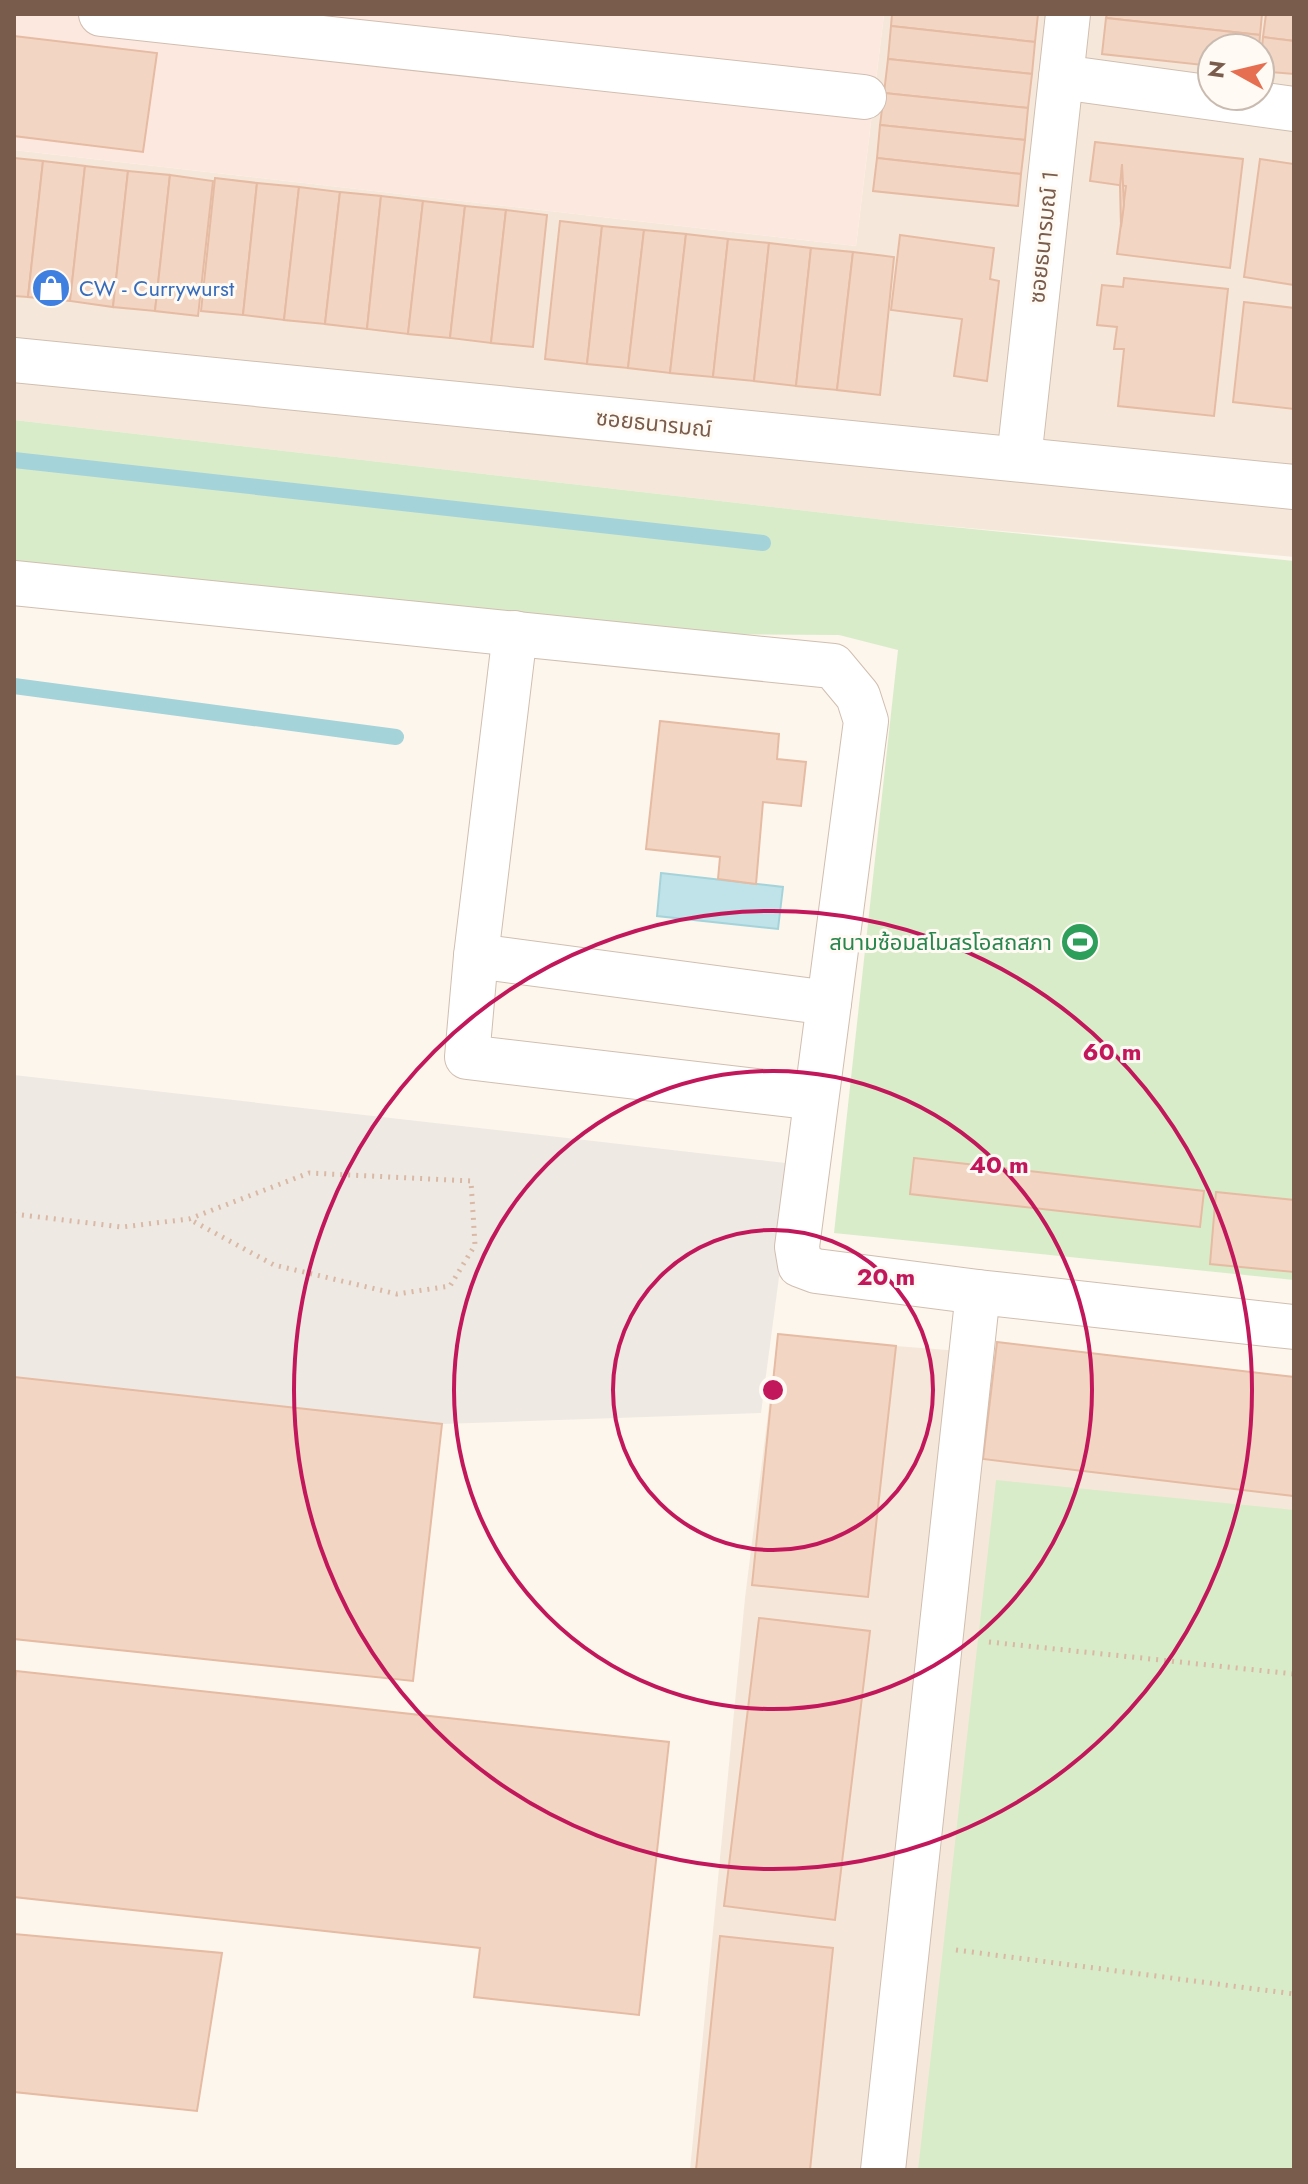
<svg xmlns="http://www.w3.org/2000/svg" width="1308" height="2184" font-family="Jost,'Noto Sans Thai',sans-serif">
	<rect width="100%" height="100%" fill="#fdf6ec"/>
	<g fill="#f5e8da" fill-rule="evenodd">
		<path d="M884 14H1294V557L912 523 14 420V150L856 246ZM1212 48H1260V96H1212Z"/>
		<polygon points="778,1334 896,1346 1294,1377 1294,2170 690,2170 745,1598"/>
	</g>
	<polygon fill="#fde8e0" points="14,14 884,14 856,246 14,150"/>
	<polygon fill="#efe9e4" points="14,1075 794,1164 761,1413 442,1424 14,1377"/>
	<g fill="#d8ecc9">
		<polygon points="14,420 912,523 1294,561 1294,1280 834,1233 898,650 839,635 515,633 14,577"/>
		<polygon points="996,1480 1294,1510 1294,2170 918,2170"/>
	</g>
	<polygon fill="#bfe3e8" stroke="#a5d3da" stroke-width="2" points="661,873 783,887 778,929 657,916"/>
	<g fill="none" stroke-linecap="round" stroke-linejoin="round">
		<g stroke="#a5d3da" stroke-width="16">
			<polyline points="14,460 763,543"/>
			<polyline points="14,686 396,737"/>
		</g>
	</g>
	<g fill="#f3d5c3" stroke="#e6bba3" stroke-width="2">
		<polygon points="892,14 1038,14 1035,42 891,26"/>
		<polygon points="1107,14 1262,14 1260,35 1106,18"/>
		<polygon points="1266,14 1294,14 1294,41 1263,37"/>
		<polygon points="1106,18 1260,35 1259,48 1212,48 1212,66 1102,54"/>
		<polygon points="891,26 1035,42 1032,74 888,59"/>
		<polygon points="14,36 157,53 143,152 14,136"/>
		<polygon points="1263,37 1294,41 1294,74 1260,71"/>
		<polygon points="888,59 1032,74 1028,108 884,93"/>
		<polygon points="884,93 1028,108 1025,140 880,125"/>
		<polygon points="880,125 1025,140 1021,174 877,158"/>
		<polygon points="1095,142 1243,159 1230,268 1117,254 1126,186 1090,181"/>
		<polygon points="14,158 43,161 28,297 14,296"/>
		<polygon points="877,158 1021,174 1018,206 873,191"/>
		<polygon points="1260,159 1294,164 1294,285 1244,277"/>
		<polygon points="43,161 85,166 70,301 28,297"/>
		<polygon points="1122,164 1124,205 1121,227 1120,186"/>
		<polygon points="85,166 128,171 113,307 70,301"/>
		<polygon points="128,171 170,175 155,311 113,307"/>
		<polygon points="170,175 213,181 198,316 155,311"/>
		<polygon points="215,178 257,183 243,315 201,311"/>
		<polygon points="257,183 299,187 284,320 243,315"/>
		<polygon points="299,187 340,192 325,324 284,320"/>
		<polygon points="340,192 381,196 367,329 325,324"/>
		<polygon points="381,196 423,201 408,334 367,329"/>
		<polygon points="423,201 465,206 450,338 408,334"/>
		<polygon points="465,206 506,210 491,343 450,338"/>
		<polygon points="506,210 547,215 533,347 491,343"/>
		<polygon points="560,221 602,226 587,364 545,359"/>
		<polygon points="602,226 644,230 628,368 587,364"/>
		<polygon points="644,230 686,234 670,373 628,368"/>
		<polygon points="686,234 728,239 713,377 670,373"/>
		<polygon points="900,235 994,248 990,279 999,281 987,381 954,376 962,319 891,310"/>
		<polygon points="728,239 769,243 754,381 713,377"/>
		<polygon points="769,243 811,248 796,386 754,381"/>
		<polygon points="811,248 853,252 837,390 796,386"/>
		<polygon points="853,252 894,257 880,395 837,390"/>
		<polygon points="1124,278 1228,289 1214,416 1118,406 1124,349 1114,349 1117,327 1097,325 1102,285 1123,287"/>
		<polygon points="1244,302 1294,308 1294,409 1233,402"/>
		<polygon points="660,721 779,734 777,759 806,762 801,806 763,802 756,884 718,879 720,857 646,849"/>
		<polygon points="914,1158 1204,1191 1200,1227 910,1194"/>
		<polygon points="1216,1192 1294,1200 1294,1272 1210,1264"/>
		<polygon points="778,1334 896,1346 868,1597 752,1585"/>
		<polygon points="997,1342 1294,1377 1294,1496 983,1459"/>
		<polygon points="14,1377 442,1424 413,1681 14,1639"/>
		<polygon points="759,1618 870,1631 835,1920 724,1906"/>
		<polygon points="16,1671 669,1742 639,2015 474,1997 480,1948 14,1897 14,1693"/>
		<polygon points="14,1934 222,1953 197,2111 14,2092"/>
		<polygon points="720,1936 833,1948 810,2170 696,2170"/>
	</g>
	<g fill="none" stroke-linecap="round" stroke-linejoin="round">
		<g stroke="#d1beb0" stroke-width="46">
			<g id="minor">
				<polyline points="101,14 864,97"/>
				<polyline points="1061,77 1294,109"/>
				<polyline points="14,360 1294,487"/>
				<polyline points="1019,459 1068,14"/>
				<polyline points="14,583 833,666 858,696 866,721 797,1247 800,1265 816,1271 978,1292"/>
				<polyline points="515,633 476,956 467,1057 816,1098"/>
				<polyline points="476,956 829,1003"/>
				<polyline points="883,2170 978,1292 1294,1327"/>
			</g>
		</g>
		<g stroke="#d9b8a5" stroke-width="5" stroke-dasharray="2 6" stroke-linecap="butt">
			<polyline points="14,1214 122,1227 189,1219 309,1173 471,1181 475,1245 450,1286 397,1294 274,1265 189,1219"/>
			<polyline points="989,1642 1294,1674"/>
			<polyline points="956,1950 1294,1994"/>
		</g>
		<use href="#minor" stroke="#fff" stroke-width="44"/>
	</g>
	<g fill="none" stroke="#c2185b" stroke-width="4">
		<circle cx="773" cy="1390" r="160"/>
		<circle cx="773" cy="1390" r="319"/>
		<circle cx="773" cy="1390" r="479"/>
	</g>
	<defs>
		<g id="shop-disc" transform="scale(2)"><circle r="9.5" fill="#3f7fe0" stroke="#fffaf3"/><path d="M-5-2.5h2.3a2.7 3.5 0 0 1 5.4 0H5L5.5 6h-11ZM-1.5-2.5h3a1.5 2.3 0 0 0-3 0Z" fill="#fff"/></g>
		<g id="stadium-disc" transform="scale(2)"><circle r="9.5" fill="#2e9e5b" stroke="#fffaf3"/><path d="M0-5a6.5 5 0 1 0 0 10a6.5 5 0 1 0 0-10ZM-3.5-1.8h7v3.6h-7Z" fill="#fff"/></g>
	</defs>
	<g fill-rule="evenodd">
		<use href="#shop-disc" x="51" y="288"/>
		<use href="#stadium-disc" x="1080" y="942"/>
	</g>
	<g text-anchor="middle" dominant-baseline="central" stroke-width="6" stroke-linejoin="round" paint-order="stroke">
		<g font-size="22" fill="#7a5c4d" stroke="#fffaf3">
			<text transform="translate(1043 237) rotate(-84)">ซอยธนารมณ์ 1</text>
			<text transform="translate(654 423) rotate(6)">ซอยธนารมณ์</text>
		</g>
		<g font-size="22" fill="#366cbe" stroke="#fffaf3" text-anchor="start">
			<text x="79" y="288">CW - Currywurst</text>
		</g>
		<g font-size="22" fill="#27864d" stroke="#fffaf3" text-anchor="end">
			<text x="1052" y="942">สนามซ้อมสโมสรโอสถสภา</text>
		</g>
	</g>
	<circle cx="773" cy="1390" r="12" fill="#c2185b" stroke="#fffaf3" stroke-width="4"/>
	<g font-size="24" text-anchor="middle" font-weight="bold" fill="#c2185b" stroke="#fffaf3" stroke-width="6" stroke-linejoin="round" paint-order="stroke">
		<text x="1112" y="1060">60 m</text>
		<text x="999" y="1173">40 m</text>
		<text x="886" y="1285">20 m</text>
	</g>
	<rect width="1308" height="2184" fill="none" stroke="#7a5c4d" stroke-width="32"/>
	<g transform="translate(1236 72) rotate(278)"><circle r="38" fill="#fffaf3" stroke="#cabbb1" stroke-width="2"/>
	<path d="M0-6L14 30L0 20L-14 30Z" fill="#e76f51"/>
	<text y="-12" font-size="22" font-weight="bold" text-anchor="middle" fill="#7a5c4d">N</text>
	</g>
</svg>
